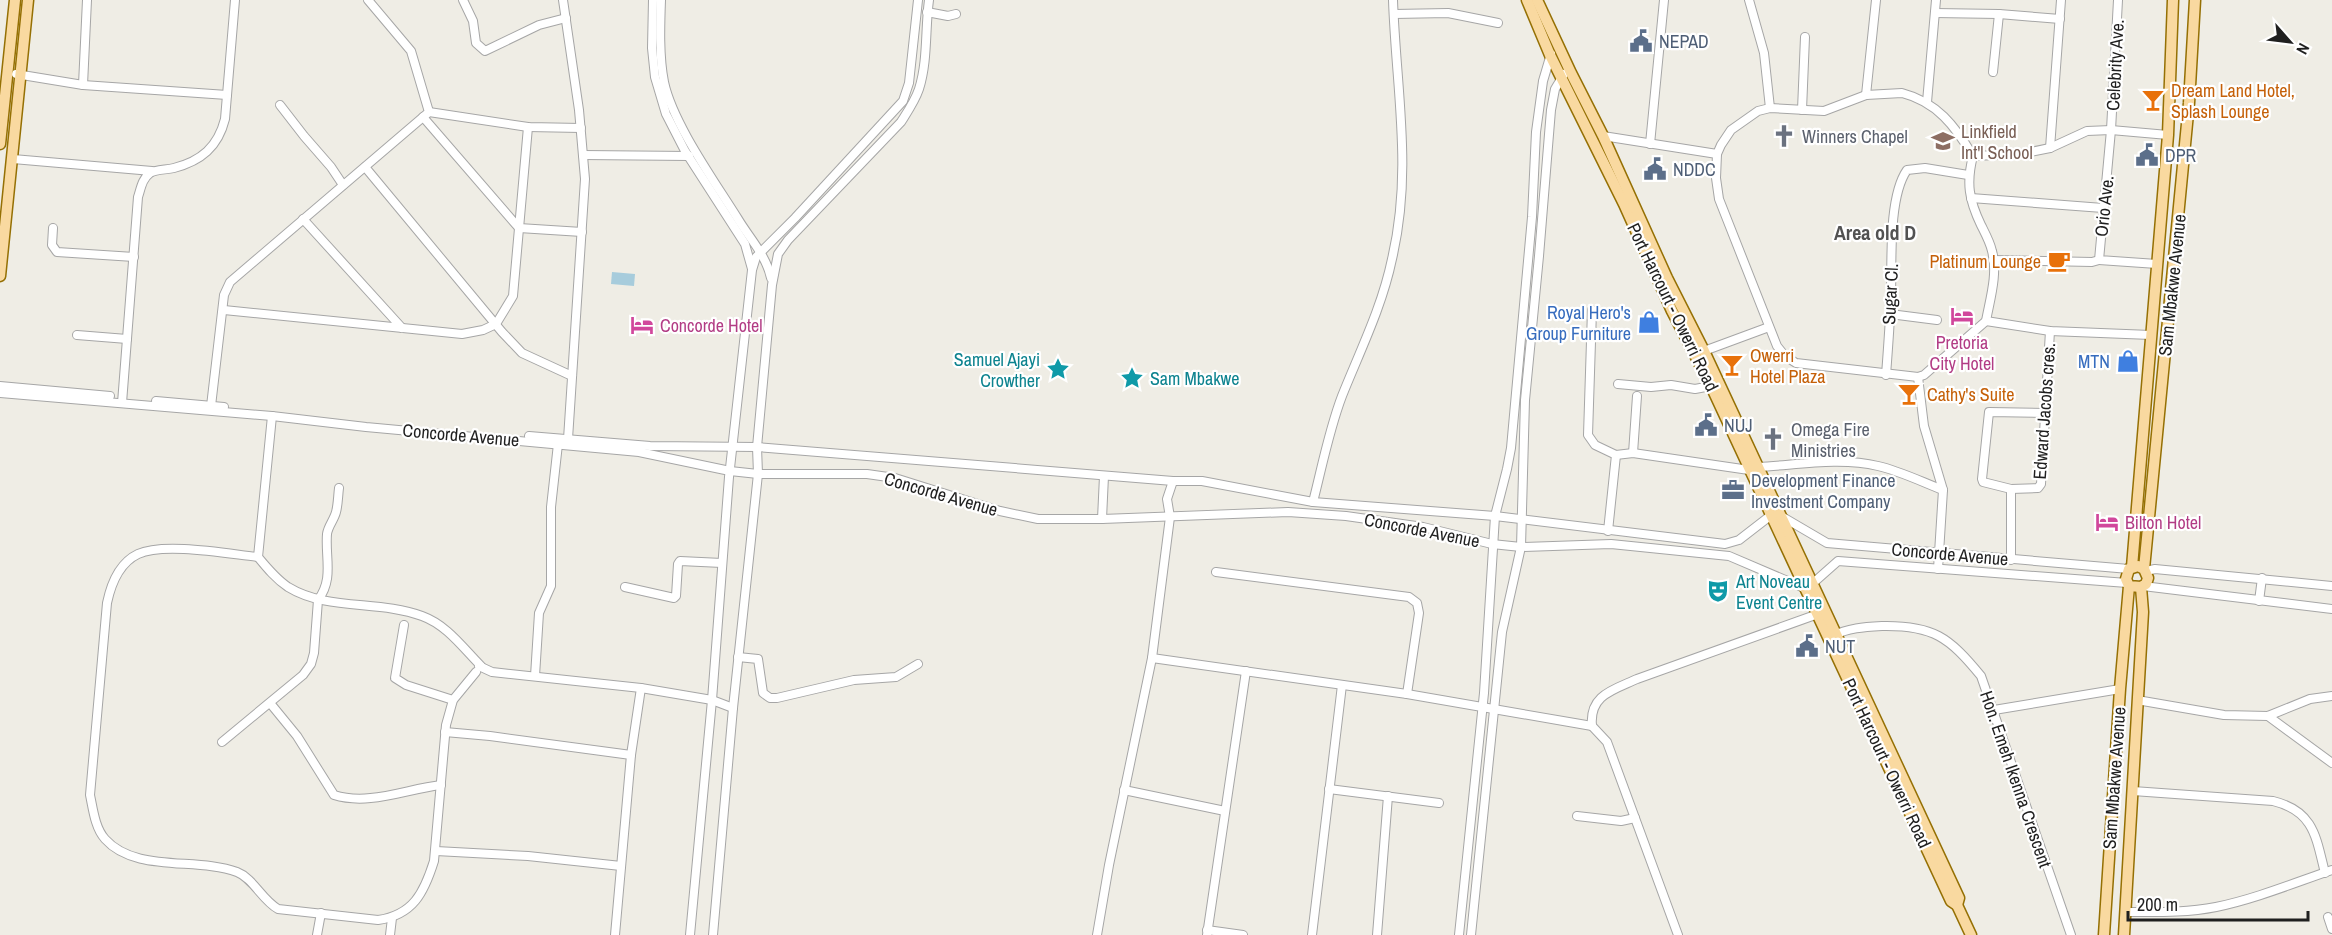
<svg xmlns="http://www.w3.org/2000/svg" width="2332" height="935" font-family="'Archivo Narrow',sans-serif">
	<rect width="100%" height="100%" fill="#efede5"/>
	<polygon fill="#a7ccdc" points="612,272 635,274 634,286 611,284"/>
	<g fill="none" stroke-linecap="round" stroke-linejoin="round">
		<g stroke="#a6a6a6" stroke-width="10">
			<g id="minor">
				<polyline points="463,0 473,21 476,43 485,51 539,25 566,18"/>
				<polyline points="563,0 579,110 585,179 568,439"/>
				<polyline points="653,0 652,48 655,77 666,114 685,151 745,244 752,269"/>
				<path d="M661 0C660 26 659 56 664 82 673 124 715 182 738 219 750 239 766 255 771 278"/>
				<polyline points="1749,0 1764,53 1770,108"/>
				<polyline points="2118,0 2111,130 2099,260 2157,264"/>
				<polyline points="927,12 948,16 956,14"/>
				<polyline points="1935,13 1999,14 2060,19"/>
				<polyline points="1394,14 1448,13 1498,23"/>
				<polyline points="1993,72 1999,14"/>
				<polyline points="16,74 83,85 227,95"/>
				<polyline points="83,85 87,0"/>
				<path d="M1902 93C1937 102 1955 126 1973 156 1966 183 1969 200 1981 225 1985 233 1990 242 1992 251 1998 274 1990 299 1986 321L1924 375 1918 377 1796 363 1785 356 1777 346 1719 199 1716 178 1717 154 1721 145 1731 130 1758 111 1770 108 1824 111 1866 95Z"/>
				<polyline points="1866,95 1876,0"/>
				<polyline points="1927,102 1936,0"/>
				<polyline points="280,105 304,136 331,167 343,185"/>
				<polyline points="1802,110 1805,37"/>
				<polyline points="429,112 528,127 581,128"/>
				<polyline points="423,117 519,228 582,232"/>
				<polyline points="1603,136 1717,154"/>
				<polyline points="1650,144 1664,0"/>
				<polyline points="2050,148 2061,0"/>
				<polyline points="583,155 689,156"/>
				<polyline points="1973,156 2021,154 2050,148 2087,131 2111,130 2168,135"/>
				<polyline points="13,159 152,171"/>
				<polyline points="365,167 502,332 522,353 572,376"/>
				<polyline points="1971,198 2103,208"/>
				<polyline points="303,219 402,328"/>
				<polyline points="53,228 52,245 57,252 134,257"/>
				<polyline points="1993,260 2092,262 2099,260"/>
				<polyline points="224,310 462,334 483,330 496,324 513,296 528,127"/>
				<polyline points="1592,310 1588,435 1595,445 1616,455 1608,531"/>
				<polyline points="1890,314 1937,320"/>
				<polyline points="1986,321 2050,331 2151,335"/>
				<polyline points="77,335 127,339"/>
				<polyline points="1704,351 1769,327"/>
				<path d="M1886 375C1888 349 1890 323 1891 297 1892 263 1888 197 1907 170L1925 168 1968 175"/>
				<polyline points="1918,377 1924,426 1943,490 1938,569"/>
				<polyline points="1618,384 1651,387 1671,385 1695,389 1711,386"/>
				<polyline points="0,386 110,396"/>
				<polyline points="0,393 272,416 366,427 639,452 730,471 758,474 867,474 895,478 1000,511 1038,519 1102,519 1288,512 1346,516 1423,527 1492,544 1521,547 1611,544 1729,556 1804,588"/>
				<polyline points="156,401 224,407"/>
				<path d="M122 403 138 197C141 188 142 179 150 173 156 169 166 170 174 168 201 161 218 147 225 119L235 0"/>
				<polyline points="211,406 224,295 230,282 429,112 411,51 368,0"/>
				<polyline points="2047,413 1989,412 1982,479 1983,482 2011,489 2038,488 2041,484 2050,331"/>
				<path d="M272 416 258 557C267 568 276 579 288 587 327 611 379 600 422 616 447 625 463 648 481 666"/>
				<polyline points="529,436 650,446 757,447 1173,481 1202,481 1313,502 1495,516 1725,544 1739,540 1770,516"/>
				<polyline points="1633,453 1637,396"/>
				<polyline points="1616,455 1633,453 1749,470"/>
				<path d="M1758 467C1797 465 1840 457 1878 466 1900 471 1922 482 1943 490"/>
				<path d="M1313 502C1322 467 1329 430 1342 396 1360 351 1382 307 1392 259 1413 170 1396 89 1393 0"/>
				<polyline points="1781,516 1827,543 2129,569"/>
				<polyline points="1102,519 1104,476"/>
				<path d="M258 557C229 554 164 542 138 554 119 563 111 584 107 603L90 795C93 809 95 828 105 839 135 873 197 857 237 872 253 878 262 900 278 909L378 920C413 915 424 893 434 861L446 725 453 700 476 672"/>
				<polyline points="2011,560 2011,489"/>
				<polyline points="2146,571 2155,569 2332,586"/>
				<polyline points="1216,572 1409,597 1417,603 1419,613 1407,694"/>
				<polyline points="1812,584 1838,561 2127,583"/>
				<polyline points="2143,586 2332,609"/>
				<polyline points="625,587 674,598 676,596 678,564 680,561 722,563"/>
				<polyline points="2259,601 2262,578"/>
				<polyline points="404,625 395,678 406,685 453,700"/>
				<path d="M1832 636C1848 628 1864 627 1882 626 1933 625 1949 637 1981 676L2071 935"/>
				<polyline points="738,657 758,659 763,693 770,698 777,698 854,680 896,677 918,664"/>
				<polyline points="1152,658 1407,694 1592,726"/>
				<polyline points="479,666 492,672 641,688 712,700 733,708"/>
				<polyline points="535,676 539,613 551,586 551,507 558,444"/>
				<polyline points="2137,700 2224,715 2268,716 2310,699 2332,696"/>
				<path d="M270 703 297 736 334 795C369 806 406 789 441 785"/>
				<polyline points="1994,710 2120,689"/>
				<polyline points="2268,716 2332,763"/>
				<polyline points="445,732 490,736 631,755"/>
				<path d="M222 742 303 675 311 664 314 653 318 600C334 579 325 558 327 534 328 526 334 520 336 512 338 505 338 496 339 488"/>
				<polyline points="1329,789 1439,803"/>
				<polyline points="1124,790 1225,811"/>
				<path d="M2133 791 2273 801C2314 811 2316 837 2325 873"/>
				<polyline points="1577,816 1621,821 1635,818"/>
				<polyline points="436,851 528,856 621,866"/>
				<path d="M2127 912C2156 912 2186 913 2216 907 2255 899 2294 883 2332 870"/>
				<polyline points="2328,917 2332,929"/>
				<polyline points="1207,930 1243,935"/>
				<polyline points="317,935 321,913"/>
				<polyline points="390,935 392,918"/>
				<polyline points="615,935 631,755 641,688"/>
				<polyline points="690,935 712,700 729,477 752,270 756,257 795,218 903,101 909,83 918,0"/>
				<path d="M713 935 733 708 758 474 757 447 772 285 778 254 788 240 901 122C908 111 915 101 919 89 928 61 925 29 929 0"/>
				<polyline points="1097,935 1109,865 1152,658 1170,517 1167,499 1173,481"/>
				<polyline points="1207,935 1246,671"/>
				<polyline points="1312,935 1342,685"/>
				<polyline points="1377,935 1388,796"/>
				<polyline points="1459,935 1484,693 1495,516 1507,469 1511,448 1532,217 1536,132 1543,81 1551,54"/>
				<polyline points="1471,935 1502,632 1521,547 1525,400 1539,256 1551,110 1555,89 1564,74"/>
				<path d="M1678 935 1607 742 1592 726C1589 695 1613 690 1637 679L1818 614"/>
			</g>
		</g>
		<g stroke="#957004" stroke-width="13">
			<g id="major">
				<polyline points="1527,0 1550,55 1624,204 1672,311 1711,386 1951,901 1957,905 1971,935"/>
				<polyline points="1537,0 1571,73 1603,136 1667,278 1704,351 1959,898 1957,905"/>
				<polyline points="0,144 15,0"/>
				<polyline points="0,276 28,0"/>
				<polyline points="2132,567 2168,135 2173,0"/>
				<polyline points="2144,569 2138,566 2129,569 2126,579 2129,586 2141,587 2146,584 2148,578 2144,569 2189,103 2195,0"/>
				<polyline points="2104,935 2120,689 2129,586"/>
				<polyline points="2124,935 2143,612 2141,587"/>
			</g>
		</g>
		<use href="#minor" stroke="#fff" stroke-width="8"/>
		<use href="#major" stroke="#f9d9a0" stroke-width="10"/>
	</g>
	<defs>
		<g id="civic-bare" transform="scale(1.8)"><path d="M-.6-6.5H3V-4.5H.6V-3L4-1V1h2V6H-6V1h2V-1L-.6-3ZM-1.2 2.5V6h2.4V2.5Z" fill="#5c6f8a" stroke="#fff" stroke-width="2.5" paint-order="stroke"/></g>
		<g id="bar-bare" transform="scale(1.8)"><path d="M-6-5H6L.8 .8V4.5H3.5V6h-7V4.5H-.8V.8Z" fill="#e8710a" stroke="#fff" stroke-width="2.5" paint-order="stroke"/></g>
		<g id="church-bare" transform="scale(1.8)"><path d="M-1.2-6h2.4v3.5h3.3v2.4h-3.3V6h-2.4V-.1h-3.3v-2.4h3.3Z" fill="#6b7280" stroke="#fff" stroke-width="2.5" paint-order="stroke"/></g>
		<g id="school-bare" transform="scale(1.8)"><path d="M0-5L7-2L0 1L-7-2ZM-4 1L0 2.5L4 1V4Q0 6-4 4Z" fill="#8d6e63" stroke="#fff" stroke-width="2.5" paint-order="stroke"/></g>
		<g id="cafe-bare" transform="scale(1.8)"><path d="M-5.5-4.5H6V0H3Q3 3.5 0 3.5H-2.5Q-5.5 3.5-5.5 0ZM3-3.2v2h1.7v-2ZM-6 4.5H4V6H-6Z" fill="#e8710a" stroke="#fff" stroke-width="2.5" paint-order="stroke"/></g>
		<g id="hotel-bare" transform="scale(1.8)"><path d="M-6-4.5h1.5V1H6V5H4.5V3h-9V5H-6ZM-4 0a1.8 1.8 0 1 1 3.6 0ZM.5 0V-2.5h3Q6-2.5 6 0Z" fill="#d1479c" stroke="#fff" stroke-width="2.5" paint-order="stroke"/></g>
		<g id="shop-bare" transform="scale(1.8)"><path d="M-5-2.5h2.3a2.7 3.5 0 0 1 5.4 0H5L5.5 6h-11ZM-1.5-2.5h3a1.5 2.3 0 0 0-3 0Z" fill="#3f7fe0" stroke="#fff" stroke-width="2.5" paint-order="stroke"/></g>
		<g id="sight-bare" transform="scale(1.8)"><path d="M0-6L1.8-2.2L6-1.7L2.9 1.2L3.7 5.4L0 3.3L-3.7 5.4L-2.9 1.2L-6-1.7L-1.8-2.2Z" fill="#0f9aa8" stroke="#fff" stroke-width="2.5" paint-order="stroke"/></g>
		<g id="office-bare" transform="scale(1.8)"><path d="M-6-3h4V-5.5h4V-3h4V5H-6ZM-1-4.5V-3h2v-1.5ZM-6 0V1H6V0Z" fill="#5c6f8a" stroke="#fff" stroke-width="2.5" paint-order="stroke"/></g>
		<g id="theatre-bare" transform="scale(1.8)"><path d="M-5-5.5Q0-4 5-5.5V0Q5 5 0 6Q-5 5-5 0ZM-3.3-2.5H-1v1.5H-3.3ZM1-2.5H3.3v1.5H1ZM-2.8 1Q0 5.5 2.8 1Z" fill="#0f9aa8" stroke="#fff" stroke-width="2.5" paint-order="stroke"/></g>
	</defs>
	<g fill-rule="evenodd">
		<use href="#civic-bare" x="1641" y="41"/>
		<use href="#bar-bare" x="2153" y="100"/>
		<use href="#church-bare" x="1784" y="136"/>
		<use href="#school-bare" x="1943" y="141"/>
		<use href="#civic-bare" x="2147" y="155"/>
		<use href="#civic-bare" x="1655" y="169"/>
		<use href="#cafe-bare" x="2059" y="261"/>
		<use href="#hotel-bare" x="1962" y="316"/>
		<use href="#shop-bare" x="1649" y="322"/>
		<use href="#hotel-bare" x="642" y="325"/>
		<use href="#shop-bare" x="2128" y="361"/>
		<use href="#bar-bare" x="1732" y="365"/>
		<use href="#sight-bare" x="1058" y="369"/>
		<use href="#sight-bare" x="1132" y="378"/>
		<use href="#bar-bare" x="1909" y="394"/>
		<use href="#civic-bare" x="1706" y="425"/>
		<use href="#church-bare" x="1773" y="439"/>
		<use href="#office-bare" x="1733" y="490"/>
		<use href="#hotel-bare" x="2107" y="522"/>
		<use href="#theatre-bare" x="1718" y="591"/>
		<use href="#civic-bare" x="1807" y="646"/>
	</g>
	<g text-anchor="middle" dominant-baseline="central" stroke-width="4.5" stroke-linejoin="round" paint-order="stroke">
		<g font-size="18" fill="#4e5e75" stroke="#fff" text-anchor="start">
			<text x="1659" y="41">NEPAD</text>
			<text x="2165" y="155">DPR</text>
			<text x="1673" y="169">NDDC</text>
			<text x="1724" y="425">NUJ</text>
			<text x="1751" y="480">Development Finance<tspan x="1751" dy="21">Investment Company</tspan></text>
			<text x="1825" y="646">NUT</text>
		</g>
		<g font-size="18" fill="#1f1f1f" stroke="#fff">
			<text transform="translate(2115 65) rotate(-87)">Celebrity Ave.</text>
			<text transform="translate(2104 206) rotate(-84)">Orio Ave.</text>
			<text transform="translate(2172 285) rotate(-84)">Sam Mbakwe Avenue</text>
			<text transform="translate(1890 294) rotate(-87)">Sugar Cl.</text>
			<text transform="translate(1673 307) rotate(64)">Port Harcourt - Owerri Road</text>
			<text transform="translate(2044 411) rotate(-86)">Edward Jacobs cres.</text>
			<text transform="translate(461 435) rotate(5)">Concorde Avenue</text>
			<text transform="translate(941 494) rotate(16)">Concorde Avenue</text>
			<text transform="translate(1422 530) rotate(11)">Concorde Avenue</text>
			<text transform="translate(1950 554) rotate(5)">Concorde Avenue</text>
			<text transform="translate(1887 763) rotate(65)">Port Harcourt - Owerri Road</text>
			<text transform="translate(2114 778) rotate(-86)">Sam Mbakwe Avenue</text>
			<text transform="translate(2016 779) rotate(71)">Hon. Emeh Ikenna Crescent</text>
		</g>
		<g font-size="18" fill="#c56008" stroke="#fff" text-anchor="start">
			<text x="2171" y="90">Dream Land Hotel,<tspan x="2171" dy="21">Splash Lounge</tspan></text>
			<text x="2041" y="261" text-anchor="end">Platinum Lounge</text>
			<text x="1750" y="355">Owerri<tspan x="1750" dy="21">Hotel Plaza</tspan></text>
			<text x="1927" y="394">Cathy's Suite</text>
		</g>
		<g font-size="18" fill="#785e54" stroke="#fff" text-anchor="start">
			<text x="1961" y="131">Linkfield<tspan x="1961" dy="21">Int'l School</tspan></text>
		</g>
		<g font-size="18" fill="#5b616d" stroke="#fff" text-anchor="start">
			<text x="1802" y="136">Winners Chapel</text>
			<text x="1791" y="429">Omega Fire<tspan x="1791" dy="21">Ministries</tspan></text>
		</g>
		<g font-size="18" fill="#366cbe" stroke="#fff" text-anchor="end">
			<text x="1631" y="312">Royal Hero's<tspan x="1631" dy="21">Group Furniture</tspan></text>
			<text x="2110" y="361">MTN</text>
		</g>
		<g font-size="18" fill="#b23c85" stroke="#fff" text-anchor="start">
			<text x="660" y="325">Concorde Hotel</text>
			<text x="1962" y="342" text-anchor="middle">Pretoria<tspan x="1962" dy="21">City Hotel</tspan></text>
			<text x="2125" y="522">Bilton Hotel</text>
		</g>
		<g font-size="18" fill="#0d838f" stroke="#fff" text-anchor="start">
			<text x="1040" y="359" text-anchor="end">Samuel Ajayi<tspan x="1040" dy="21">Crowther</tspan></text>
			<text x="1150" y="378">Sam Mbakwe</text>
			<text x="1736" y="581">Art Noveau<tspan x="1736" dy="21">Event Centre</tspan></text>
		</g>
		<g font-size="20" font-weight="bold" fill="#525252" stroke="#fff">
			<text x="1875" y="232">Area old D</text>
		</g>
	</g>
	<g transform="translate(2290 42) rotate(118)" stroke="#ffffff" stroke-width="4.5" paint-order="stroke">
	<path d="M0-4.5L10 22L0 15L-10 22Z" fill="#1f1f1f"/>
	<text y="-9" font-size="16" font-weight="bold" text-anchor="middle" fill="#1f1f1f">N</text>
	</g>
	<path d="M2128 911v9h180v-9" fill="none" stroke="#1f1f1f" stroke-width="3"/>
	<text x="2137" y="911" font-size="18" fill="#1f1f1f" stroke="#ffffff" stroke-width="4.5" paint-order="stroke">200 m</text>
</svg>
